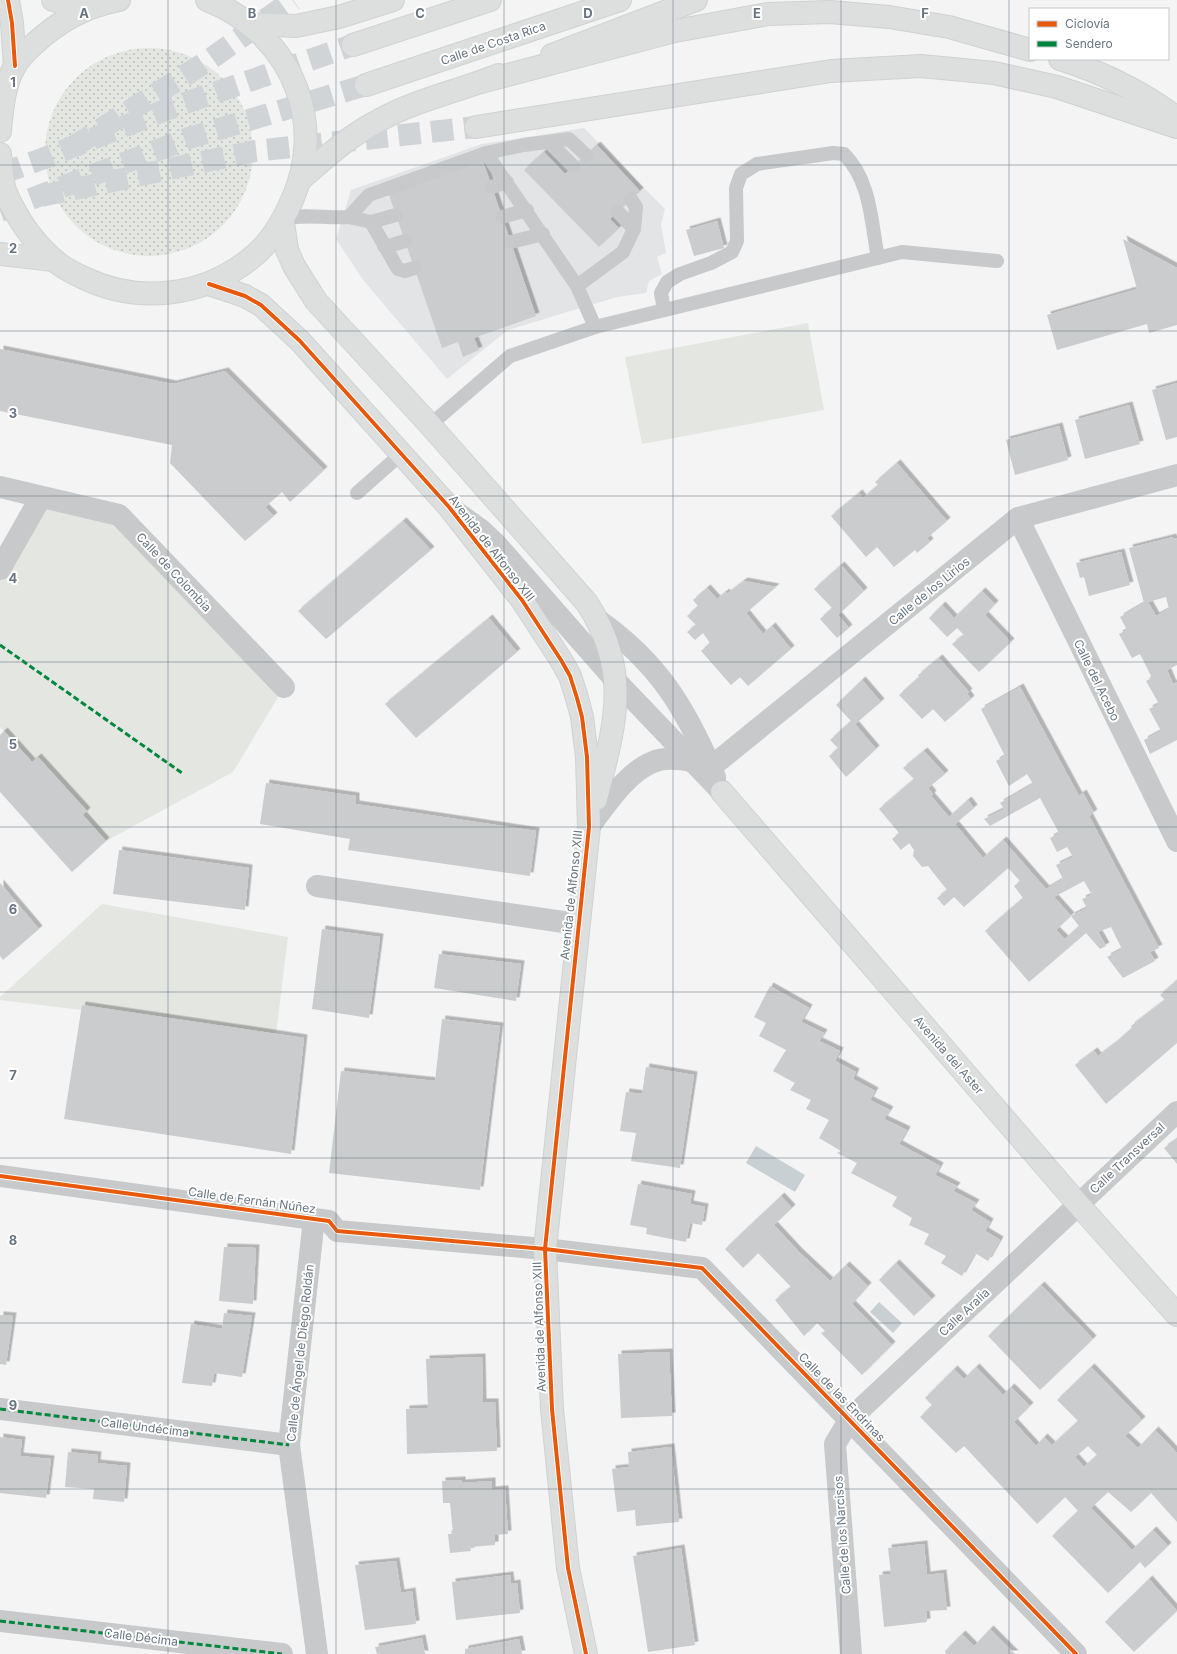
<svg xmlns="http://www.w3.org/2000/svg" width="1177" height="1654" font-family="Inter,sans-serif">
	<defs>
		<pattern id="garden-dots" width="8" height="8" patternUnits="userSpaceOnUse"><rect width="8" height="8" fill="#e3e6e1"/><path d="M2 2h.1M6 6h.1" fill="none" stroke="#bcbfbc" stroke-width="1.8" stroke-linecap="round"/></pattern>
		<filter id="shadow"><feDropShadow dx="3.5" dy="-3.5" stdDeviation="0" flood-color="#0004"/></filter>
	</defs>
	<rect width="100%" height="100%" fill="#f4f4f4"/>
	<polygon fill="#e3e4e5" points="584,128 665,209 661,225 666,253 657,257 662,274 649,281 646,293 617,297 508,330 447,379 364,281 336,239 351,190 482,144"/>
	<g fill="#e3e6e1">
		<polygon points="808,323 824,410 642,444 625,357"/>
		<polygon points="41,497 119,515 284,687 233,772 106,841 0,727 0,569"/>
		<polygon points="102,904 288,937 276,1034 0,1000 0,997"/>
	</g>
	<circle fill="url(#garden-dots)" cx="149" cy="152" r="104"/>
	<g fill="#c9d0d3">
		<polygon points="756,1146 805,1175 795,1192 746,1163"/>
		<polygon points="879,1302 902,1323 893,1333 870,1312"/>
	</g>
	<g fill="#cbcccd" fill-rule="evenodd" filter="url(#shadow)">
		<polygon points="597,145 640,191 610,219 619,228 599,247 524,170 544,152 565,174"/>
		<polygon points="483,161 536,316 474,338 479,350 463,357 458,342 442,348 388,192"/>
		<polygon points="717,221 724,248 694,256 686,230"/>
		<polygon points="1123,239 1177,268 1177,325 1149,333 1147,324 1057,350 1047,315 1137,289"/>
		<polygon points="0,349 173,384 225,371 324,470 290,502 282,492 265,507 274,516 245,541 170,463 172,445 0,411"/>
		<polygon points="1177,383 1177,437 1166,440 1152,390"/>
		<polygon points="1129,405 1140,444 1085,459 1075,420"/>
		<polygon points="1059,426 1068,460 1015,475 1006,440"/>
		<polygon points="897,463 947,521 927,538 930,542 917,553 915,550 894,567 877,547 866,557 831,516 859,493 863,498 878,485 875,482"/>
		<polygon points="403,521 431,550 326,639 298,611"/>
		<path d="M1173 537V539L1177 538V665L1167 670 1173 684 1177 682V740L1150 754 1144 740 1161 731 1149 709 1159 704 1146 681 1152 678 1140 654 1132 658 1119 634 1127 630 1120 617 1144 603 1129 548ZM1166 597 1169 609 1156 616 1148 602Z"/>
		<polygon points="1121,552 1130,585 1089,596 1084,577 1080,578 1076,563"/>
		<polygon points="841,565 864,591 838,615 849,628 837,638 820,619 832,608 814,589"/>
		<polygon points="744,581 776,587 746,613 763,634 772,626 791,649 748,686 740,677 731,685 701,651 710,643 703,633 695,640 687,632 696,625 687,616 698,606 693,600 707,588 717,599 726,592 727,594"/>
		<polygon points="982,591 995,604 985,615 1011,642 979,672 952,644 964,635 957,628 947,637 929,618 942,605 954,618"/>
		<polygon points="489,618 517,652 416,738 385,704"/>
		<polygon points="939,658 969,692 967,694 971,699 945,722 933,709 922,719 899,695 919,677 918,675"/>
		<polygon points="862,680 881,702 855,724 876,749 846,777 829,756 838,748 830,740 851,721 836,705"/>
		<path d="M1020 687 1079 796 1083 793 1094 813 1089 816 1159 948 1150 952 1155 961 1123 978 1107 957 1122 949 1111 927 1098 932 1106 946 1100 949 1086 933 1029 982 985 931 1023 898 1014 886 1020 881 1008 868 964 907 954 897 944 906 937 898 947 890 928 866 922 867 913 856 914 850 909 843 901 850 892 839 899 833 879 809 914 779 903 768 924 751 945 774 928 788 933 794 931 796 949 817 968 800 974 808 955 824 983 858 1003 840 1046 889 1063 879 1056 865 1073 857 1067 847 1057 852 1050 838 1059 833 1040 798 990 826 984 819 1004 809 1000 803 1033 784 1027 774 1009 786 996 761 1005 756 981 709ZM1084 881 1092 895 1082 899 1087 908 1071 916 1079 926 1065 939 1056 930 1071 916 1054 897Z"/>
		<polygon points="4,731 32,762 38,757 87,811 83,815 106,841 72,872 0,792 0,735"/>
		<polygon points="266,783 356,796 356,804 536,831 530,876 348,850 350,839 260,824"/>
		<polygon points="119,850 249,868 245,910 113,894"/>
		<polygon points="0,883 39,929 3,960 0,956"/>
		<polygon points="322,929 380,937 369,1018 312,1009"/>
		<polygon points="439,954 521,964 516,1001 434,988"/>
		<polygon points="1177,980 1177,1043 1106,1104 1075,1065 1094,1051 1098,1056 1114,1044 1132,1028 1131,1026 1165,1000 1160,995"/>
		<polygon points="770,986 809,1008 801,1022 824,1033 819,1041 840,1051 835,1061 856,1072 853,1079 875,1091 870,1100 890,1110 884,1119 907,1130 899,1144 940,1166 935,1175 957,1186 953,1191 976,1203 971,1210 990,1222 985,1231 1000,1240 988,1261 975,1253 962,1276 941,1263 946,1256 924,1244 929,1234 909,1225 912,1218 892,1206 897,1197 851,1173 857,1163 837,1153 841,1151 819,1138 829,1120 806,1109 811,1100 790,1090 795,1083 773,1071 786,1050 759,1036 766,1023 754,1017"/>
		<polygon points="82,1005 304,1038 291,1154 64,1119"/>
		<polygon points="442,1019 500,1026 480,1190 329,1173 341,1071 435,1081"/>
		<polygon points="646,1067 694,1075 680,1168 631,1161 636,1133 620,1131 626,1092 642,1094"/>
		<polygon points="1177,1139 1177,1164 1164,1148"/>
		<polygon points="638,1184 692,1194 690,1204 705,1207 702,1225 690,1223 686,1242 646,1234 647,1228 630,1225"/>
		<polygon points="781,1196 792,1208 774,1225 799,1252 830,1281 846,1265 868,1286 852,1304 892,1345 862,1375 821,1333 825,1331 817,1323 804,1336 775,1300 791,1287 758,1253 743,1268 725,1249"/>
		<polygon points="224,1247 256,1248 253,1304 219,1301"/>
		<polygon points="896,1263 932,1299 914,1316 879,1280"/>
		<polygon points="1041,1285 1093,1339 1040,1390 988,1336"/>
		<polygon points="224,1313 252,1316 242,1377 214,1373 212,1386 182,1383 191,1324 222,1329"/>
		<polygon points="0,1315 13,1316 6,1365 0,1364"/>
		<polygon points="669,1352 672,1416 621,1418 618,1354"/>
		<polygon points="482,1357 483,1402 495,1402 497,1451 407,1454 406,1409 428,1408 426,1359"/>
		<path d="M976 1367 1003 1395 1011 1387 1030 1406 1014 1422 1036 1446 1044 1437 1052 1445 1078 1421 1057 1400 1091 1367 1142 1420 1125 1436 1138 1448 1155 1430 1177 1453V1522L1151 1493 1131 1512 1108 1492 1091 1508 1132 1550 1153 1530 1168 1546 1145 1568 1140 1562 1108 1593 1052 1536 1078 1511 1065 1497 1037 1524 964 1446 956 1453 920 1417 932 1405 925 1398 954 1369 964 1379ZM1088 1446 1097 1455 1084 1467 1075 1457Z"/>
		<polygon points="0,1437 22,1440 20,1456 51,1459 46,1498 0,1493"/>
		<polygon points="671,1447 679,1522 636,1526 635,1510 617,1512 612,1469 629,1467 628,1452"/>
		<polygon points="68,1452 98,1455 97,1463 127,1466 124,1502 93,1499 94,1489 65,1487"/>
		<polygon points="462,1480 462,1483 492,1481 492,1490 505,1489 508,1534 495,1535 495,1545 470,1547 471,1551 450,1553 448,1534 453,1534 450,1503 443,1503 442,1481"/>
		<polygon points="924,1544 927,1575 943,1573 947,1610 926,1611 927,1622 884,1627 879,1575 891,1574 888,1548"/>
		<polygon points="681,1548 695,1645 648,1652 633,1556"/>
		<polygon points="396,1561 401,1593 412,1591 416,1624 365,1630 355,1565"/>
		<polygon points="510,1575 511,1584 517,1583 520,1613 456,1620 452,1582"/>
		<polygon points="1149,1579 1177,1611 1134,1652 1105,1622"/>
		<polygon points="990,1629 1015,1654 946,1654 945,1651 962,1634 974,1646"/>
		<polygon points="422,1638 425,1654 377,1654 375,1647"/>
		<polygon points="519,1639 522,1654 465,1654 465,1649"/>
	</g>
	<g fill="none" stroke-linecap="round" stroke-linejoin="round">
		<g stroke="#d1d4d7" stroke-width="22" stroke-dasharray="22 11" stroke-linecap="butt">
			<polyline points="0,174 42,159 168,109 353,45"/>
			<polyline points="0,211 189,138 366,85"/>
		</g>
		<g stroke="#d1d4d7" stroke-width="22" stroke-dasharray="22 11" stroke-linecap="butt">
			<polyline points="73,147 209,60 293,0"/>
			<polyline points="41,196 255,151 476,127"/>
		</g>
		<g stroke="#d1d2d2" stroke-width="24">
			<g id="secondary">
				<polyline points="8,0 12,23 15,66"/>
				<polyline points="53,0 68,4 93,4"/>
				<polyline points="250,24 296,26 339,17 393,0"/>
				<polyline points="353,45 490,0"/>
				<polyline points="552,55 696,0"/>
				<polyline points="366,85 620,0"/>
				<path d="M0 131C2 110 4 84 15 66 19 58 27 51 33 45 59 21 84 7 119 0"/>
				<path d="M0 154C2 166 1 182 6 193 17 218 32 241 53 259 61 267 73 273 84 278 138 304 203 297 250 259 271 243 283 221 293 198 308 163 310 125 297 90 282 48 248 16 207 0"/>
				<path d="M302 178C326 157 349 136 378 121 415 100 459 91 499 75"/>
				<path d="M283 222 287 250 294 266 316 301 430 425 587 603C632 673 615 724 596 799"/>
				<polyline points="0,254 54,260"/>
				<polyline points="209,284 245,296 261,305 300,341 449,507 522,600 561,660 570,676 577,698 582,717 587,757 589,827 545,1249 552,1409 568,1568 586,1654"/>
				<polyline points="722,792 1078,1204 1177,1315"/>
			</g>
		</g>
		<g stroke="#d0d1d1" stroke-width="24">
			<g id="highway">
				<path d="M1060 59C1101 72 1142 92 1177 118"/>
				<polyline points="481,82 675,31 768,14 830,12 889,17 949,27 1030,50"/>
				<polyline points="476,127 831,71 921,66 994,73 1057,87 1177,127"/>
			</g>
		</g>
		<g stroke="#c7c9ca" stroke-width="14">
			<polyline points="549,142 573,166"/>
			<polyline points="486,153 524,145 569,139 586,155"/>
			<polyline points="492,187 507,182"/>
			<polyline points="618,212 634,229"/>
			<polyline points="349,217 371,222 398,269 405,271 414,268"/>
			<polyline points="502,217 527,210"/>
			<path d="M284 219C305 213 328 219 349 217L369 195 486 153 577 286 595 327"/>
			<polyline points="371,222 396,215"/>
			<polyline points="511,242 543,234"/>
			<polyline points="384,246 389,246 405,241"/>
			<polyline points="577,286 623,252 634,229 636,207 631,199"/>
			<path d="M664 310 661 293 667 282 680 274 711 263 732 252 737 241 736 188 741 174 757 164 833 153 844 154C871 181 871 222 878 258"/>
			<polyline points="430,425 510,356 595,327 902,252 997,261"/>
			<polyline points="357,493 401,454"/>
		</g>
		<g stroke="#c7c9ca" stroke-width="22">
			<polyline points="0,487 119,515 284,687"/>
			<polyline points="456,512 481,530 496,544 616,681 722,792"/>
			<polyline points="1018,518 1177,841"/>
			<polyline points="0,569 41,497"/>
			<path d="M598 620C659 663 686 709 715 777"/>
			<polyline points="711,767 1018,518 1177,475"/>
			<path d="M589 827C605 806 627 772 653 762 665 757 679 759 692 761"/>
			<polyline points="317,886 577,924"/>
			<polyline points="0,1176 314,1219 329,1221 337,1231 545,1249 702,1268 1076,1654"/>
			<polyline points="314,1219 289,1445 317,1654"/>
			<polyline points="0,1409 289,1445"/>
			<polyline points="0,1621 282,1654"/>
			<polyline points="851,1654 835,1444 850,1419 1177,1112"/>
		</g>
		<use href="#secondary" stroke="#dddede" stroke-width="22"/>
		<use href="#highway" stroke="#dddede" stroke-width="22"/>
		<g stroke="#00873e" stroke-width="3" stroke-dasharray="6 3" stroke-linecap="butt">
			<polyline points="0,645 182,773"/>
			<polyline points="0,1409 289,1445"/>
			<polyline points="0,1621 282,1654"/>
		</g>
		<g stroke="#fff" stroke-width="6">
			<g id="cycleway">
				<polyline points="8,0 12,23 15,66"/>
				<polyline points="209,284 245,296 261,305 300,341 449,507 522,600 561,660 570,676 577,698 582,717 587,757 589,827 545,1249 552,1409 568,1568 586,1654"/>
				<polyline points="0,1176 314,1219 329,1221 337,1231 545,1249 702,1268 1076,1654"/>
			</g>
		</g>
		<use href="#cycleway" stroke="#e8590c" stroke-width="4"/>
	</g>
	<path fill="none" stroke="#687580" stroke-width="1" stroke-opacity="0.55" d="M168 0V1654M336 0V1654M504 0V1654M673 0V1654M841 0V1654M1009 0V1654M0 165H1177M0 331H1177M0 496H1177M0 662H1177M0 827H1177M0 992H1177M0 1158H1177M0 1323H1177M0 1489H1177"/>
	<g text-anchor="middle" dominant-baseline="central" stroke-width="4" stroke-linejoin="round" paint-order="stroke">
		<g font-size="12" fill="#687580" stroke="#fff">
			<text transform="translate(493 43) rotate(-19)">Calle de Costa Rica</text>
			<text transform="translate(492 548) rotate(52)">Avenida de Alfonso XIII</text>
			<text transform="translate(174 572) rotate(47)">Calle de Colombia</text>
			<text transform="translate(929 591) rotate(-39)">Calle de los Lirios</text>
			<text transform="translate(1097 680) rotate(64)">Calle del Acebo</text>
			<text transform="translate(571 895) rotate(-84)">Avenida de Alfonso XIII</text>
			<text transform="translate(949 1055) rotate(49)">Avenida del Aster</text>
			<text transform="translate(1127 1158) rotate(-43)">Calle Transversal</text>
			<text transform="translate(252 1200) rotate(8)">Calle de Fernán Núñez</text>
			<text transform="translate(964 1312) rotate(-43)">Calle Aralia</text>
			<text transform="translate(539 1327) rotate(-92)">Avenida de Alfonso XIII</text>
			<text transform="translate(300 1353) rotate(-84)">Calle de Ángel de Diego Roldán</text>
			<text transform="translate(842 1397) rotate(46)">Calle de las Endrinas</text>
			<text transform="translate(145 1427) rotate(7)">Calle Undécima</text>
			<text transform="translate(842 1535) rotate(-94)">Calle de los Narcisos</text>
			<text transform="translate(141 1637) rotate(7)">Calle Décima</text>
		</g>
	</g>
	<g font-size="13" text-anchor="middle" font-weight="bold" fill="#687580" stroke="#fff" stroke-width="4" stroke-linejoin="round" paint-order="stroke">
		<text x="84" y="18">A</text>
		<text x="252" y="18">B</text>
		<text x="420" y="18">C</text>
		<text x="588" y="18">D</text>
		<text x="757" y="18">E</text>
		<text x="925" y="18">F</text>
		<text x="13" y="87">1</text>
		<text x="13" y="253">2</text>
		<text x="13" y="418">3</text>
		<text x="13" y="583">4</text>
		<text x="13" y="749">5</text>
		<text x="13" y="914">6</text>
		<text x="13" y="1080">7</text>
		<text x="13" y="1245">8</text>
		<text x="13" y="1410">9</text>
	</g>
	<rect x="1029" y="8" width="140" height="52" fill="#ffffff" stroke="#c3c8cc"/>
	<rect x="1037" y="21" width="20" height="6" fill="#e8590c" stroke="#c3c8cc"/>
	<text x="1065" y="28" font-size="12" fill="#687580">Ciclovía</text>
	<rect x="1037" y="41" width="20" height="6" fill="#00873e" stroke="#c3c8cc"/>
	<text x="1065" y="48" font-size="12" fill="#687580">Sendero</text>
</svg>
